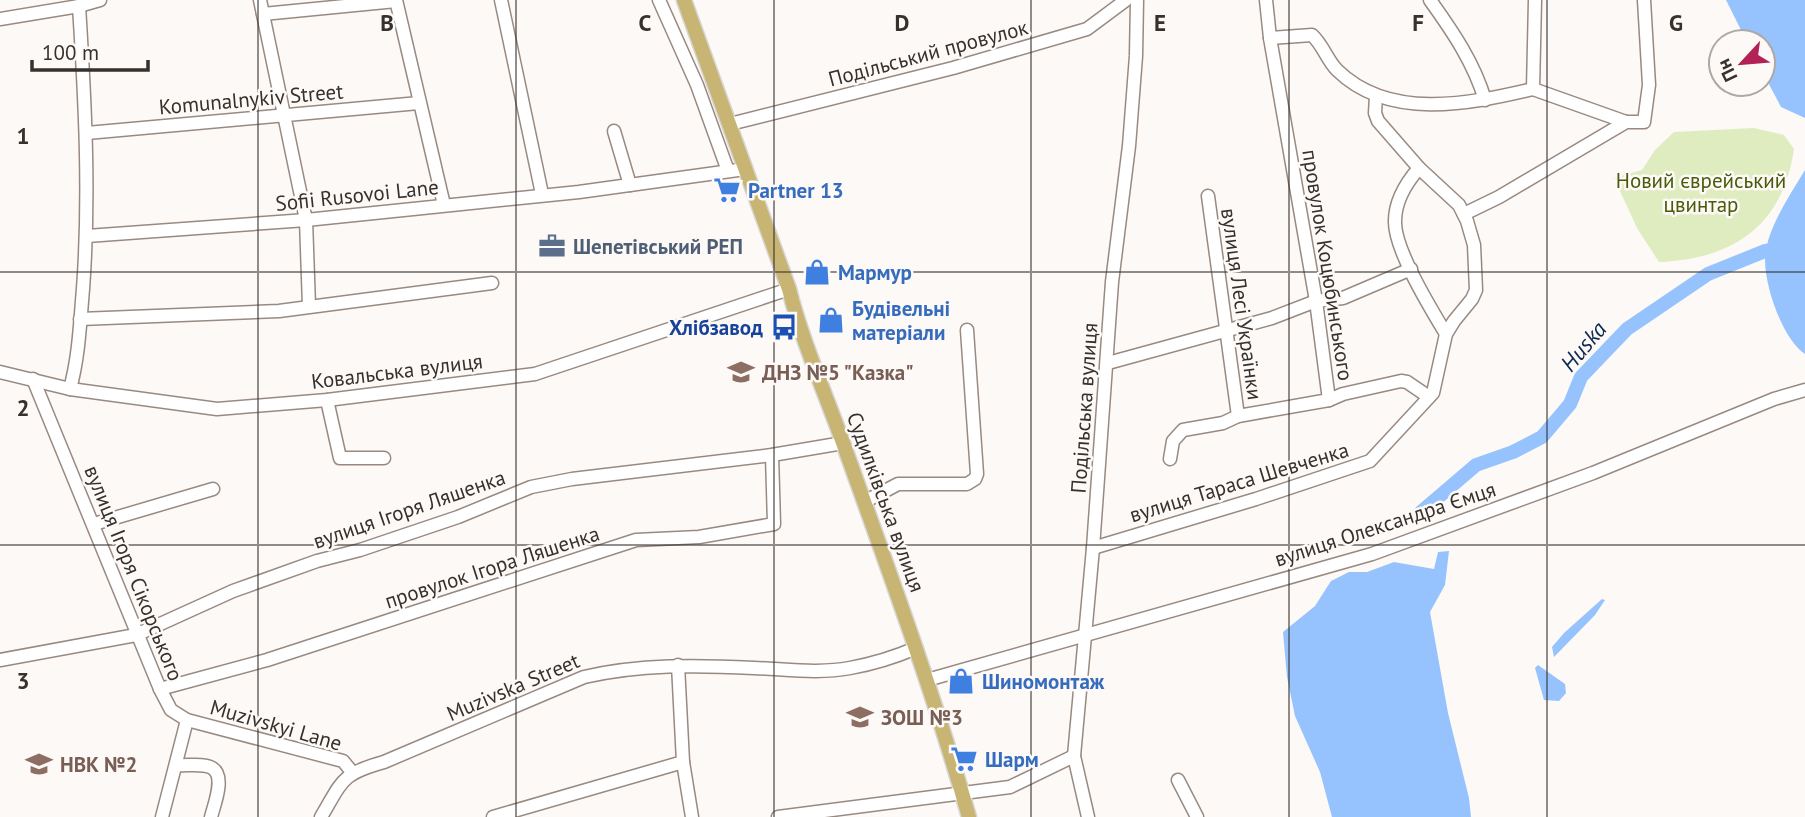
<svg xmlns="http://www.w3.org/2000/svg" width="1805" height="817" font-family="'PT Sans',sans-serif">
	<rect width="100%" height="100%" fill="#fdf9f7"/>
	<path fill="#deecc0" d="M1754 128 1784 135 1794 149C1783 225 1734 259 1659 262L1637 228 1614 178 1642 170 1655 150 1674 132Z"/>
	<g fill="#96c3fe">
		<polygon points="1726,0 1805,0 1805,118 1781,107 1763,73 1763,42 1747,42"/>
		<path d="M1805 170V354C1782 340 1760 276 1766 249 1772 221 1790 195 1805 170Z"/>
		<polygon points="1449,551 1445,585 1430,612 1448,713 1469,798 1471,817 1332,817 1320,772 1295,716 1287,677 1283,632 1315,606 1331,581 1349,572 1367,572 1394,562 1434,569 1438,552"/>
		<polygon points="1602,599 1605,600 1595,615 1554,657 1552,647 1564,633"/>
		<polygon points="1538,665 1565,684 1566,693 1559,701 1544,700 1535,668"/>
	</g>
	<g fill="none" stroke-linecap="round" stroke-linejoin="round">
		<polyline stroke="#96c3fe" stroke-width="14" points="1421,512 1476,465 1513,452 1542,437 1570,404 1581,377 1627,329 1708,274 1765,251 1805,246"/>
		<g stroke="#988a81" stroke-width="15">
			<g id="minor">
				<polyline points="260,0 306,220 309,306"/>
				<polyline points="396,0 444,205"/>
				<polyline points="501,0 542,194"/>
				<polyline points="659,0 697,85 728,171"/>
				<path d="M1430 0C1453 32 1474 63 1485 100"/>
				<polyline points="1535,0 1533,89 1626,122"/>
				<polyline points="263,14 396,1"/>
				<polyline points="0,19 79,6 100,0"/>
				<path d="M1270 38 1312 35C1323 45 1327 60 1337 70 1389 121 1469 104 1533 89"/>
				<polyline points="730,124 953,68 1087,29 1126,0"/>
				<polyline points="614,131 630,185"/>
				<polyline points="87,133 419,103"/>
				<path d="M1419 168C1406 183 1395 201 1395 221 1394 249 1431 309 1446 334"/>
				<polyline points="1208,196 1238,416"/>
				<polyline points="1464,214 1499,197 1626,122 1644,122 1649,85 1644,0"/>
				<polyline points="87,236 306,220 413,209 579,192 745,169"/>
				<polyline points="80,319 279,311 492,283"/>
				<polyline points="1108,363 1272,318 1316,301 1343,298 1411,269"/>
				<polyline points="0,372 70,389 217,409 327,400 535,374 789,289"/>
				<polyline points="33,379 160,689 171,710 187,720 162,817"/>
				<path d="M70 389C79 356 80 323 83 289 90 194 85 101 79 6"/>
				<polyline points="327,400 340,458 384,458"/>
				<polyline points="1329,400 1343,394 1401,381 1407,382 1429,397"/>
				<polyline points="1170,459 1173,441 1183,430 1223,423 1238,416 1329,400 1316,301 1270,38 1266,0"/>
				<polyline points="864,502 898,484 967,484 975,479 977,474 967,330"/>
				<polyline points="94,524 213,489"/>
				<polyline points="1093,548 1256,499 1370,461 1433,393 1446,334 1454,321 1472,299 1476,290 1474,245 1467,221 1459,205 1419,168 1378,121 1375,113 1376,96"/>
				<polyline points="0,660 136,635 233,591 317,561 360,550 458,517 531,487 572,479 772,455 843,443"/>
				<polyline points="678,665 683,762 692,817"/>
				<polyline points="927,680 1372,554 1593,473 1774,399 1805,390"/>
				<polyline points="160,689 267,660 636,540 699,537 774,524 772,455"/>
				<polyline points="187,720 343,761 352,772"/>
				<path d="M177 765C186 766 204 763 212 768 226 776 214 805 211 817"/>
				<polyline points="1178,780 1197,817"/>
				<path d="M321 817C343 780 341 774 384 762L584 677C640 664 697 665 754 668 785 669 819 674 850 668 872 664 895 657 916 648"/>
				<polyline points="493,817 683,762"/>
				<polyline points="778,817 1010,787 1074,756"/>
				<polyline points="1088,817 1074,756 1093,548 1112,282 1129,146 1136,56 1137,0"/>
			</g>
		</g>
		<g stroke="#d7d6d5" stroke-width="17">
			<path id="major" d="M684 0 789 289C803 345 828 399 847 454 890 574 934 694 969 817"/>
		</g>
		<use href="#minor" stroke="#fff" stroke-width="12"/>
		<use href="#major" stroke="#c8b574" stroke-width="14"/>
	</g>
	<path fill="none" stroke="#37312d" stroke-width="2" stroke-opacity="0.55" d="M258 0V817M516 0V817M774 0V817M1031 0V817M1289 0V817M1547 0V817M0 272H1805M0 545H1805"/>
	<defs>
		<g id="supermarket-bare" transform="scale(2.1)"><path d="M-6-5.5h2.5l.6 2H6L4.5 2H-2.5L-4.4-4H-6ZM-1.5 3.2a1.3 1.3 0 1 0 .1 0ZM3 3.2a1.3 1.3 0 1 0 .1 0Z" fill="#3f7fe0" stroke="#fdf9f7" stroke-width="2.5" paint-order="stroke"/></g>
		<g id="office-bare" transform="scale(2.1)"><path d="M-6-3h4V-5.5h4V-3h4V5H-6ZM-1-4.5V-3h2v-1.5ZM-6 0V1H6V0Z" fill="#5c6f8a" stroke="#fdf9f7" stroke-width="2.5" paint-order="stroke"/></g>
		<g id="shop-bare" transform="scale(2.1)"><path d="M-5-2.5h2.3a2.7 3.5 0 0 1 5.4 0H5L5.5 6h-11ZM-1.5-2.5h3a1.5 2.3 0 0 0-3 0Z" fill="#3f7fe0" stroke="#fdf9f7" stroke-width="2.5" paint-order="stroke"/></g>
		<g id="bus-bare" transform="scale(2.1)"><path d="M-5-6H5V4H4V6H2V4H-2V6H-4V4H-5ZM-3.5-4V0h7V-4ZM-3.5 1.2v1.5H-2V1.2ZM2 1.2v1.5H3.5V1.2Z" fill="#1a4fb4" stroke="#fdf9f7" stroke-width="2.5" paint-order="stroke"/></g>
		<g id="school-bare" transform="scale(2.1)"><path d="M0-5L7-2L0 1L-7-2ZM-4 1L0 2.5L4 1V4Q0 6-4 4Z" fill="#8d6e63" stroke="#fdf9f7" stroke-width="2.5" paint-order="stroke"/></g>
	</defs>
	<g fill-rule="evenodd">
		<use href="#supermarket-bare" x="727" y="190"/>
		<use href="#office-bare" x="552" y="246"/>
		<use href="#shop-bare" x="817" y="272"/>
		<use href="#shop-bare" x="831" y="320"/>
		<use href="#bus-bare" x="784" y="327"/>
		<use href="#school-bare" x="741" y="372"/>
		<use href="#shop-bare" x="961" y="681"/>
		<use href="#school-bare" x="860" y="717"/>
		<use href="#supermarket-bare" x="964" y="759"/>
		<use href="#school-bare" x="39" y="764"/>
	</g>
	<g text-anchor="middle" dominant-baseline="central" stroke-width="5" stroke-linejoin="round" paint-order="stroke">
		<g font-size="21" fill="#37312d" stroke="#fdf9f7">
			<text transform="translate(928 53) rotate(-15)">Подільський провулок</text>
			<text transform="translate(251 99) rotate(-5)">Komunalnykiv Street</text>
			<text transform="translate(357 195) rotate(-6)">Sofii Rusovoi Lane</text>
			<text transform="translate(1328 265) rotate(81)">провулок Коцюбинського</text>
			<text transform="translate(1242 304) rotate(82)">вулиця Лесі Українки</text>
			<text transform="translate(397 371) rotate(-7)">Ковальська вулиця</text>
			<text transform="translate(1084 408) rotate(-86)">Подільська вулиця</text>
			<text transform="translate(1239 482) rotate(-17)">вулиця Тараса Шевченка</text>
			<text transform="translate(886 502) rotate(70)">Судилківська вулиця</text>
			<text transform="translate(409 509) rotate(-19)">вулиця Ігоря Ляшенка</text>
			<text transform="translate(1385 524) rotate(-18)">вулиця Олександра Ємця</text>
			<text transform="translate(492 567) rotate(-18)">провулок Ігора Ляшенка</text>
			<text transform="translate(134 573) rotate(68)">вулиця Ігоря Сікорського</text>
			<text transform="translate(513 687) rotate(-23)">Muzivska Street</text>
			<text transform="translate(276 725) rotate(16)">Muzivskyi Lane</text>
		</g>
		<g font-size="21" fill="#495a08" stroke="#fdf9f7">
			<text x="1701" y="180">Новий єврейський<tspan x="1701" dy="24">цвинтар</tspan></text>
		</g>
		<g font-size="21" font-weight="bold" fill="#366cbe" stroke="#fdf9f7" text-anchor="start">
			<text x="748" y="190">Partner 13</text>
			<text x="838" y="272">Мармур</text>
			<text x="852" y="308">Будівельні<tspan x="852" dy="24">матеріали</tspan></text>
			<text x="982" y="681">Шиномонтаж</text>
			<text x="985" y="759">Шарм</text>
		</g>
		<g font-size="21" font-weight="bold" fill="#4e5e75" stroke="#fdf9f7" text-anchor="start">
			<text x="573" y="246">Шепетівський РЕП</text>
		</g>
		<g font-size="21" font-weight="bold" fill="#164399" stroke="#fdf9f7" text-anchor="end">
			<text x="763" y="327">Хлібзавод</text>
		</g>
		<g font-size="21" font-weight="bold" fill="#785e54" stroke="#fdf9f7" text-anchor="start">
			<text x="762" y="372">ДНЗ №5 "Казка"</text>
			<text x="881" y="717">ЗОШ №3</text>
			<text x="60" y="764">НВК №2</text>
		</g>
		<g font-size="23" font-style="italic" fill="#0c2a4f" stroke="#fdf9f7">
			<text transform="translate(1583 346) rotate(-50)">Huska</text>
		</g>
	</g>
	<g font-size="23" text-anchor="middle" font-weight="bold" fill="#37312d" stroke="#fdf9f7" stroke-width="5" stroke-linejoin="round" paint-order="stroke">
		<text x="387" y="31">B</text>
		<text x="645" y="31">C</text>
		<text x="902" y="31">D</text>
		<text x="1160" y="31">E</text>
		<text x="1418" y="31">F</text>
		<text x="1676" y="31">G</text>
		<text x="23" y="144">1</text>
		<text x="23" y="416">2</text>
		<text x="23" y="689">3</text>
	</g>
	<g transform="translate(1742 63) rotate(244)"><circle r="33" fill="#fdf9f7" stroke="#aea9a6" stroke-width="2"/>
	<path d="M0-5L12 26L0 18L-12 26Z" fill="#b22256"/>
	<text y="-10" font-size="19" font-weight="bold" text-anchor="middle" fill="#37312d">Пн</text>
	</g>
	<path d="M32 60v10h116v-10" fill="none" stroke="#37312d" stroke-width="3.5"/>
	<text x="42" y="60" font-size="21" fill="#37312d" stroke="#fdf9f7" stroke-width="5" paint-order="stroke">100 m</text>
</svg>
